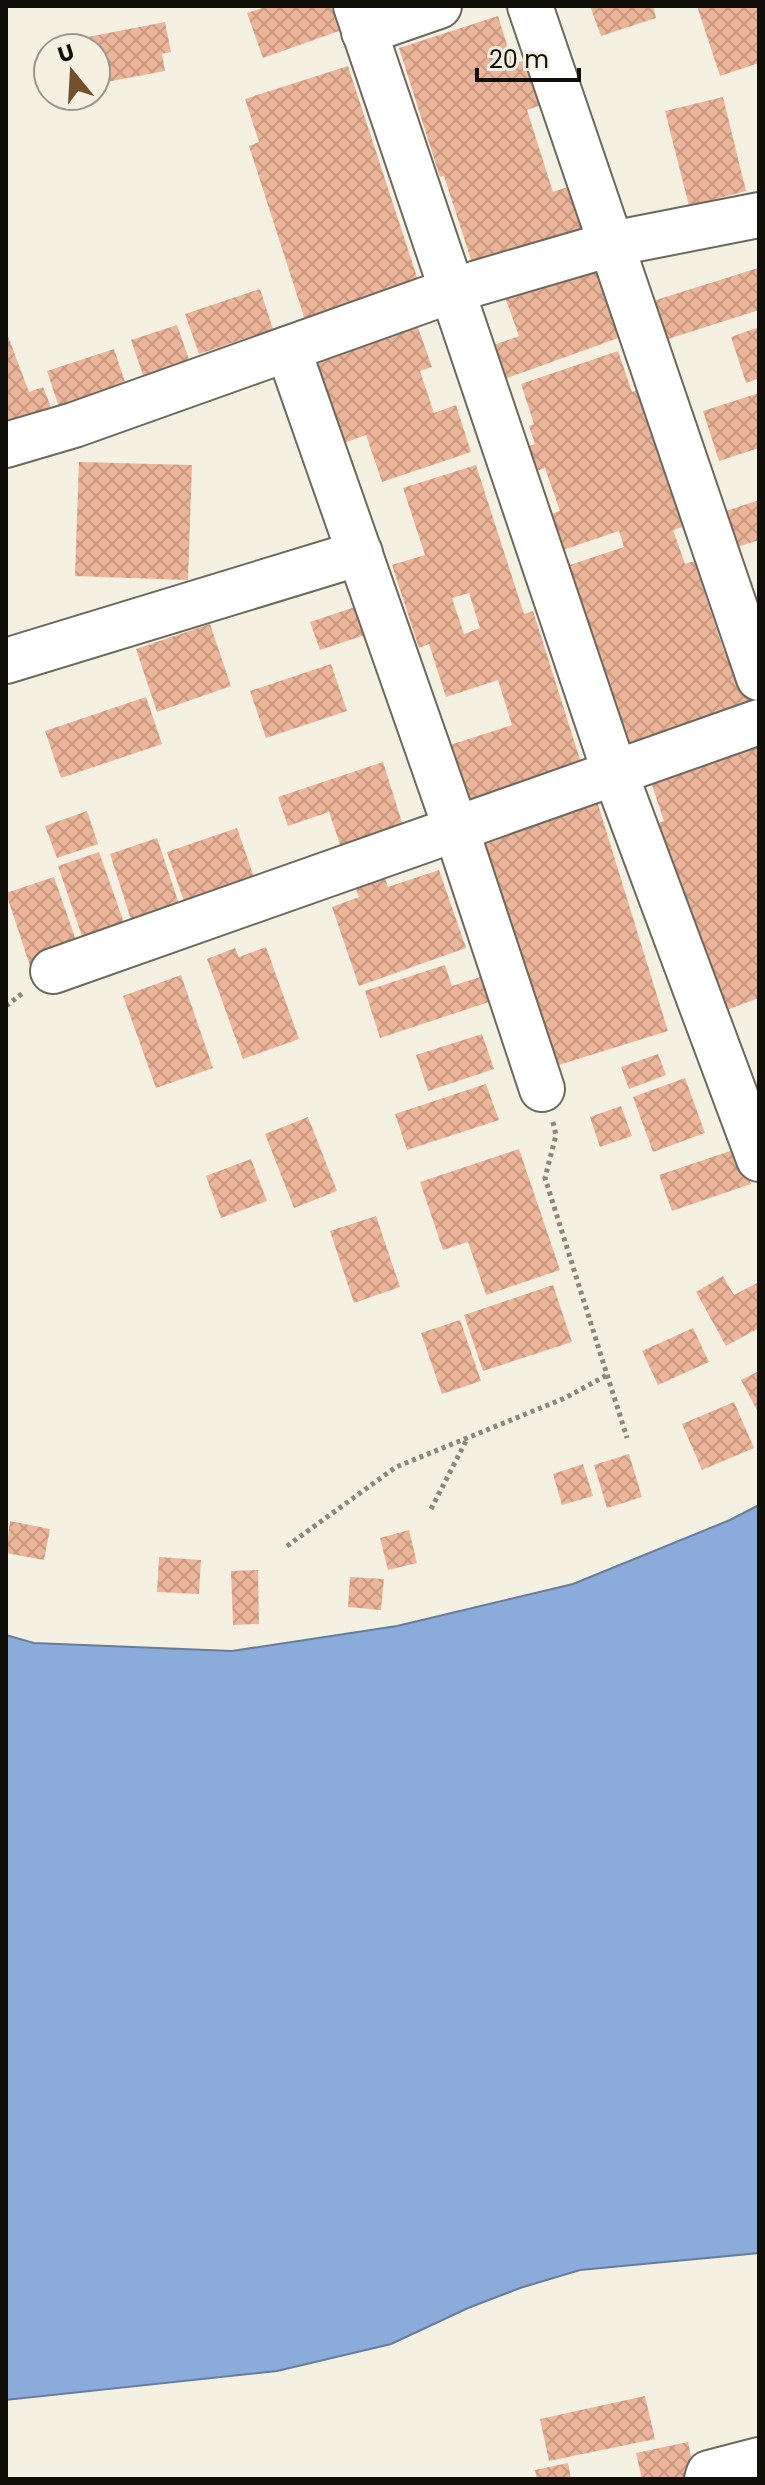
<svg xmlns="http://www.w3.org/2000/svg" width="765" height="2485" font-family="Poppins,sans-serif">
	<defs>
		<pattern id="building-cross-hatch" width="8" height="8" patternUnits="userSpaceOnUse" patternTransform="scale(2)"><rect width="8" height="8" fill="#ecb498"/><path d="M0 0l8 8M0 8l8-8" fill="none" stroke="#c99a82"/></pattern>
	</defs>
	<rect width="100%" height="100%" fill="#f4f1e2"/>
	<polygon fill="#8bacda" stroke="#667d9c" stroke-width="2" points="759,1505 759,2253 580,2270 520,2288 468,2308 391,2344 277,2371 6,2400 6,1635 34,1643 232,1651 397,1626 573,1584 730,1520"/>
	<g fill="url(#building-cross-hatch)" fill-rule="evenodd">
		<polygon points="268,6 331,6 339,31 263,58 247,13"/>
		<polygon points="590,6 653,6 656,18 601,36"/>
		<polygon points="697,6 759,6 759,63 720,76"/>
		<polygon points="498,16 513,64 533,58 547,103 527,110 553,192 576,184 592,234 475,272 444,176 440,177 399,48"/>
		<polygon points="165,22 171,52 162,54 165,71 96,84 96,48 58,48 57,43"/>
		<polygon points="348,66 419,283 305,320 249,146 259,142 245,99"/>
		<polygon points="723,97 746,191 689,206 665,111"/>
		<polygon points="592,257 621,337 499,381 488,347 519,336 502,289"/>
		<polygon points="758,268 759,310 665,340 653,301"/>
		<polygon points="260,289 273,329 199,354 185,314"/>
		<polygon points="415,319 432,367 420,371 434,413 456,405 471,452 382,482 366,435 336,446 306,356"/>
		<polygon points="177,325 190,362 144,378 131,340"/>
		<polygon points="759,327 759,378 746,383 731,337"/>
		<polygon points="6,331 29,392 43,387 53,412 6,428"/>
		<polygon points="114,349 129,394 62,416 47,371"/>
		<polygon points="618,351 632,392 642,388 696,523 673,530 685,564 694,561 725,654 735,651 753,703 628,745 567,566 624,547 619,531 554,553 542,517 560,511 545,468 532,473 524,448 535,444 529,426 534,424 521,384"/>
		<polygon points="759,393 759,448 719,461 703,411"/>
		<polygon points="79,462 192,465 188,580 75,576"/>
		<path d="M476 465 524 614 533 611 583 769 467 806 447 746 512 725 498 680 446 697 429 644 419 648 392 565 425 555 403 488ZM469 593 480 628 464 634 452 598Z"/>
		<polygon points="759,500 759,540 725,551 714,515"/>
		<polygon points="361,605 371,633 320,650 310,622"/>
		<polygon points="210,624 231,686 157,712 136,649"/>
		<polygon points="331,664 347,711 266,738 250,691"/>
		<polygon points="146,697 162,744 61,778 45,731"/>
		<polygon points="754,739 759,753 759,998 721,1012 687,915 692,913 680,879 668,884 648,827 664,821 649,776"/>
		<polygon points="383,762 405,832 343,853 329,812 288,826 278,797"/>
		<polygon points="595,795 668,1031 549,1068 475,833"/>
		<polygon points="87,811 98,844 57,858 45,826"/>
		<polygon points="237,828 257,886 187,910 167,852"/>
		<polygon points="157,838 183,916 135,932 110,854"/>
		<polygon points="99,852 128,934 86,948 58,866"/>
		<polygon points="382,870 388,887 439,870 466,948 359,986 332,907 359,897 353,881"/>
		<polygon points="54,877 80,952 31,969 6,893"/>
		<polygon points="266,947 299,1039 243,1059 207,959 235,948 239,957"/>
		<polygon points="445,965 452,986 480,977 489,1002 380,1038 365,991"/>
		<polygon points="181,975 213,1068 156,1088 123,996"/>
		<polygon points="482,1034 494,1069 428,1091 416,1055"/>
		<polygon points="658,1054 666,1075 629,1089 621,1067"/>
		<polygon points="685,1078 705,1133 653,1152 633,1097"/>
		<polygon points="486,1084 499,1120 407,1150 395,1114"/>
		<polygon points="621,1106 632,1136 600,1147 590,1117"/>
		<polygon points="308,1117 337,1191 294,1208 265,1134"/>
		<polygon points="739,1148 751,1184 672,1211 659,1175"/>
		<polygon points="519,1149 560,1270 486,1295 468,1242 443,1250 420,1182"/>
		<polygon points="251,1159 267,1201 221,1218 206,1176"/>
		<polygon points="376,1216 400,1287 354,1303 330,1231"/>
		<polygon points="723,1276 734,1295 759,1282 759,1328 726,1346 696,1292"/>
		<polygon points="553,1285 572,1342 483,1371 464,1315"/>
		<polygon points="460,1320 481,1381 442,1394 421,1333"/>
		<polygon points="693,1328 709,1362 658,1385 642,1351"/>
		<polygon points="759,1371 759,1414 741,1380"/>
		<polygon points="734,1402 754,1448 702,1470 682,1424"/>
		<polygon points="629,1454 642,1497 607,1508 594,1465"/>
		<polygon points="583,1464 593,1496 562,1505 553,1474"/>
		<polygon points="10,1521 50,1529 44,1560 6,1553"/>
		<polygon points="409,1530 417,1563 388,1570 380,1538"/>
		<polygon points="159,1557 201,1560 199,1594 157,1592"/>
		<polygon points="258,1570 259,1624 233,1625 231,1571"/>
		<polygon points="350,1577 384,1579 381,1610 348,1607"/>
		<polygon points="645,2396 655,2439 549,2461 540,2419"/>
		<polygon points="688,2442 696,2479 642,2479 636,2453"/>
		<polygon points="568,2463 571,2479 537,2479 535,2470"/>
	</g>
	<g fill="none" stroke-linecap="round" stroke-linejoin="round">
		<g stroke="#6c695d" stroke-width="48">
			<g id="minor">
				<polyline points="356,6 615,773 759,1159"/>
				<polyline points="530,6 759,678"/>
				<polyline points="364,32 439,6"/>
				<polyline points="288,349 456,829 542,1089"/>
				<polyline points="6,445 74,425 450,291 611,244 759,215"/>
				<polyline points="6,661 360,553"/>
				<polyline points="53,971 759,722"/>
				<polyline points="707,2479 709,2473 759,2460"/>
			</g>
		</g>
		<g stroke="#8b897e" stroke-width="5" stroke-dasharray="4 4" stroke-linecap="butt">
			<polyline points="6,1006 24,992"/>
			<polyline points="553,1122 556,1135 545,1178 627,1438"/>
			<polyline points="431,1509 467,1439"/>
			<polyline points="287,1546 396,1467 565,1398 607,1375"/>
		</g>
		<use href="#minor" stroke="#fff" stroke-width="44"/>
	</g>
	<rect width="765" height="2485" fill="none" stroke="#100f0a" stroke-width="16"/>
	<g transform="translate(72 72) rotate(342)"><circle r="38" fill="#f4f1e2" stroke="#99978c" stroke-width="2"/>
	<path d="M0-6L14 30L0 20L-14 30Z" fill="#75512b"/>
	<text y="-12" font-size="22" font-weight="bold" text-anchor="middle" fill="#100f0a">U</text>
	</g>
	<path d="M477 68v12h102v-12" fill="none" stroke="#100f0a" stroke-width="4"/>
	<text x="489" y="68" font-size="24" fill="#100f0a" stroke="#f4f1e2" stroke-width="6" paint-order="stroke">20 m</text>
</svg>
